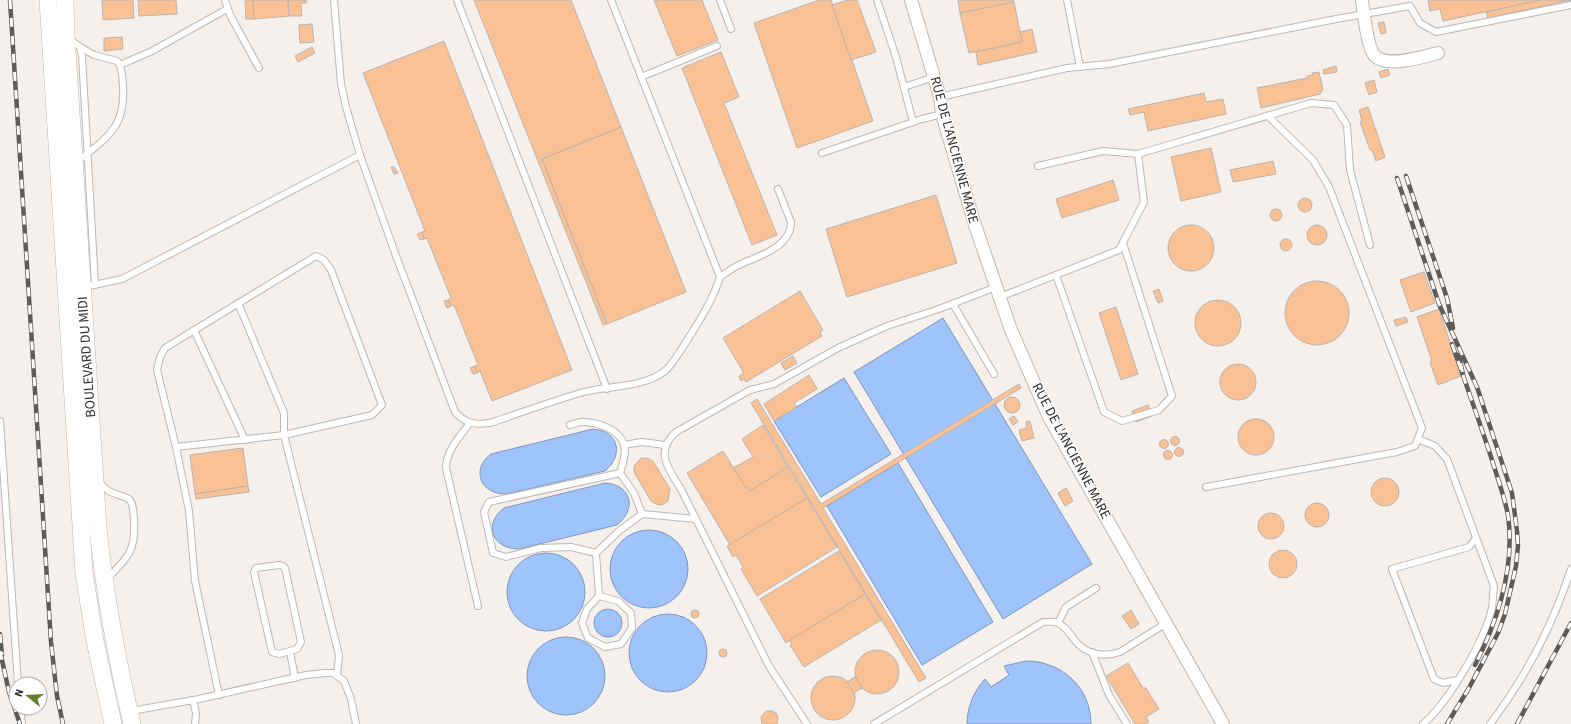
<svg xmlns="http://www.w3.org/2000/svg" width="1571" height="724" font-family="'Source Sans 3',sans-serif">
	<rect width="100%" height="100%" fill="#f6f0ec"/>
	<g fill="#9fc4fb" stroke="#7e97bd">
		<polygon points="943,318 1092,564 1003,619 854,372"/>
		<polygon points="844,378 891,454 821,497 774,421"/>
		<path d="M593 429C619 431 624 455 605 471L507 494C481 495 470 470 491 454Z"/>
		<polygon points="898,463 993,622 922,665 827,506"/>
		<path d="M605 483C632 485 637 509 617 525L519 549C493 549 482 525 504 508Z"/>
		<circle cx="649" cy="569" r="39"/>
		<circle cx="546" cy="592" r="39"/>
		<circle cx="608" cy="623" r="14"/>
		<circle cx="668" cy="653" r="39"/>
		<circle cx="566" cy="676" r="39"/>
		<path d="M1026 661C1062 661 1091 688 1091 724H967C967 707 974 691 985 679L991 687 1009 675 1004 666Z"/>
	</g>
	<g fill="#fac195" stroke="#bab4b0">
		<polygon points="102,0 133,0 134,18 103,20"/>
		<polygon points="138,0 176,0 177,14 139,16"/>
		<polygon points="245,0 253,0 254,19 246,19"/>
		<polygon points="253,0 288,0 289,16 254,19"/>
		<polygon points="288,0 306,0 306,3 301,3 302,16 289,16"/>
		<polygon points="474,0 571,0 621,127 542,159 607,324 603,325"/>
		<polygon points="654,0 702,0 718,40 677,56"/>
		<polygon points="819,0 831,0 873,121 797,148 754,23"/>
		<polygon points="848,0 857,0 876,52 851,60 832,5"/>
		<polygon points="958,0 1013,0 1014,2 960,13"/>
		<polygon points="1428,0 1541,0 1443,21 1440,9 1430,11"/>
		<polygon points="1541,0 1571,0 1488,18 1486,12"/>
		<polygon points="1014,2 1022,42 969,53 960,13"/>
		<polygon points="1384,22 1386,33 1381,34 1378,23"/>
		<polygon points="312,24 314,42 300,43 299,25"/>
		<polygon points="1032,29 1037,52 978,65 976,52 1022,42 1020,32"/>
		<polygon points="122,37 123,49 104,51 104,38"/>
		<polygon points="444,41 572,370 492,401 480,371 477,373 475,366 478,365 454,305 451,306 448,300 451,298 427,238 424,239 422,232 425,231 363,73"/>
		<polygon points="312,47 315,53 298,62 295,56"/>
		<polygon points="721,52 739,97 724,103 777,235 752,245 682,68"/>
		<polygon points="1336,66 1337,72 1324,74 1323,70"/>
		<polygon points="1388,69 1390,75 1381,78 1379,72"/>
		<polygon points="1319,72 1323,90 1320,94 1261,108 1257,88 1307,78 1307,76 1313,75 1312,73"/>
		<polygon points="1374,80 1377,92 1369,95 1365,83"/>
		<polygon points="1204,93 1206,102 1223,99 1226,114 1148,131 1144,112 1130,115 1128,109"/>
		<polygon points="1368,107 1385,157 1376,161 1372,150 1370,150 1360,122 1362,121 1359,110"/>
		<polygon points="621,127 686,292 607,324 542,159"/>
		<polygon points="1211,148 1221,192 1181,201 1171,157"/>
		<polygon points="1273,161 1276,174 1233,182 1230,170"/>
		<polygon points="391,167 394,167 398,173 394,174"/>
		<polygon points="1113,180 1119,200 1062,218 1056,199"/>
		<polygon points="936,195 957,263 847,297 826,229"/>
		<circle cx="1305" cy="205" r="7"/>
		<circle cx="1276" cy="215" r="6"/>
		<circle cx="1317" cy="235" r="10"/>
		<circle cx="1191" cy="248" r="23"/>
		<polygon points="422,232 424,239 420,240 417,234"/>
		<circle cx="1286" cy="245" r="6"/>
		<polygon points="1424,272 1435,303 1411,312 1400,280"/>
		<circle cx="1317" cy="313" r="32"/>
		<polygon points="1159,289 1163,301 1158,303 1153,291"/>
		<polygon points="800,291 823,330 820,332 822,336 746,382 744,379 741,381 739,376 744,373 723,338"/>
		<polygon points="448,300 451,306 447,308 444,301"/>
		<circle cx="1218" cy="323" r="23"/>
		<polygon points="1116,307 1138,374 1121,380 1099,313"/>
		<polygon points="1439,309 1461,376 1438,385 1430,362 1432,361 1417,317"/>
		<polygon points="1406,317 1408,322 1396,326 1394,320"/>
		<polygon points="793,356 797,363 785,370 781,363"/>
		<circle cx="1238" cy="382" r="18"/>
		<polygon points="475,366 477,373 473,374 470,368"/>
		<polygon points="809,375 817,389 794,403 797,407 774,421 764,404"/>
		<polygon points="1019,384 1021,388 823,508 926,678 919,682 751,403 757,399 821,504"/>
		<circle cx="1012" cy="405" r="8"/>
		<polygon points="1148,405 1152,416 1136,422 1132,411"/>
		<polygon points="1014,416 1018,422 1013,425 1009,419"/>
		<circle cx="1256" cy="437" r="18"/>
		<polygon points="1030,421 1034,438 1022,441 1019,430 1027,428 1026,422"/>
		<polygon points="763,425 788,467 750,491 747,487 746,488 733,468 753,457 742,439"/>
		<circle cx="1175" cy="441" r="4.5"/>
		<circle cx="1164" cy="444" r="4.5"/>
		<circle cx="1179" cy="452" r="4.5"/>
		<polygon points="243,448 248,486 195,494 190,455"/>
		<circle cx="1168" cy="455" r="4.5"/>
		<polygon points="723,451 746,488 747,487 750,491 788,467 807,498 730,545 687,473"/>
		<polygon points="641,458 647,458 653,461 670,489 668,501 662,505 656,504 651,501 634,472 634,466"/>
		<circle cx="1385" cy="492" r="14"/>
		<polygon points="248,486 249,492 196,499 195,494"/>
		<polygon points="1066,488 1073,501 1065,506 1058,493"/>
		<polygon points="807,498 837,547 757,596 741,569 743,567 736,555 733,557 727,546"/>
		<circle cx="1317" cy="515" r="12"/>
		<circle cx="1271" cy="526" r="13"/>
		<circle cx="1283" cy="564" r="14"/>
		<polygon points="839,551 865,594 786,643 760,599"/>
		<polygon points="865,594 881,620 804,667 790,645 792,644 790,640"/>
		<circle cx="695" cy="614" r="4"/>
		<polygon points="1131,610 1139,624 1131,629 1122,616"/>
		<circle cx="723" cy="653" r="4"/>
		<circle cx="877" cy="672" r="22"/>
		<polygon points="1128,663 1143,688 1146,688 1159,709 1146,717 1149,722 1145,724 1135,724 1106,676"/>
		<circle cx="833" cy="698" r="22"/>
		<polygon points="855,677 862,688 854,693 847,682"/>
		<polygon points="766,711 772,711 776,713 778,718 777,724 762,724 761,717"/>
	</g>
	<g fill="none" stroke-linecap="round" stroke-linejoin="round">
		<g stroke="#beb8b4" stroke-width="8">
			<g id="service">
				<polyline points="225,0 230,15 259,68"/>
				<path d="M334 0 341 84 346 107 360 155 395 253 455 412C466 424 475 425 490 423 520 413 550 402 580 393 607 385 641 389 665 371 672 365 678 354 683 347 697 324 712 303 720 277 727 272 734 267 741 264 759 256 791 247 791 222L778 189"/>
				<polyline points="457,0 607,389"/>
				<polyline points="611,0 720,277"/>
				<polyline points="720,0 731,29"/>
				<polyline points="877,0 896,57 913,122"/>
				<polyline points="1067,0 1080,67"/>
				<polyline points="68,38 80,47 82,56 95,285"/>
				<polyline points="120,65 152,51 227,9"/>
				<polyline points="641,77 717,46"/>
				<polyline points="904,87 934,77"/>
				<polyline points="940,97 1067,68 1109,64 1336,19 1410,6 1420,23 1436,32 1571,5"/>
				<polyline points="822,153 922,119 942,114"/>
				<polyline points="1138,154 1311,103 1334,105 1347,125 1350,170 1370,245"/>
				<path d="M77 162C106 138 126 128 123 86 123 79 122 72 120 65L117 61 94 55 80 47"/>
				<polyline points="1056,275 1104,412 1122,421 1159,410 1172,396 1123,243"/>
				<polyline points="84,287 122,279 360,155"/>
				<polyline points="1000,297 1119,250 1144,202 1138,154 1103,151 1038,166"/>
				<polyline points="238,303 284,413 284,435 339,655 337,675"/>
				<polyline points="953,304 994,374"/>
				<polyline points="194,330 245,440"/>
				<polyline points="0,421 18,684"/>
				<path d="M470 423C460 436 446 451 446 468L478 606"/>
				<path d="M570 425C575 424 580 421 585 422 600 423 620 430 624 445 627 453 622 465 620 473"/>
				<path d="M1418 439 1435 446 1447 459 1494 586C1493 593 1493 601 1492 608 1485 640 1448 703 1423 724"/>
				<polyline points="624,445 642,442 665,445"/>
				<polyline points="176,447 157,370 160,357 165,348 316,256 324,260 331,270 382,405 372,415 284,435 176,447 189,511 195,581 219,695"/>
				<path d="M99 481C110 496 115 492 129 499 134 504 133 512 134 519 136 552 128 557 107 579"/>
				<polyline points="1206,487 1397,452 1415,446 1422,428 1329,187 1313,160 1268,116"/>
				<polyline points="596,553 571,547 541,548 506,557 493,553 484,512 489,502 620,473 634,493 642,514"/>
				<polygon points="279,565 283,566 285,568 301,642 297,649 279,654 272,652 254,572 256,568"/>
				<polyline points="599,596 618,601 631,613 632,628 621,644 605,647 588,638 582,623 587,609 599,596 596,553 619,531 642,514 696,519"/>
				<polyline points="1058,623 1066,607 1096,588"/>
				<polyline points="290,652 295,678"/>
				<polyline points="1092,652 1109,695 1127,724"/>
				<polyline points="1457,680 1443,683 1434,679 1392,569 1469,547 1476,538"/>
				<polyline points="193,700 196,713 195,724"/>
				<polyline points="20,708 22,724"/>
				<polyline points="131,711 199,699 306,675 325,673 333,673 344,681 351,699 356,724"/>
				<path d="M807 724 769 666 682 491C670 470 653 453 676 432L750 390 774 384 838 348 858 339 887 326 939 309 996 287"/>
				<path d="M874 724 1043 622C1048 622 1053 621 1058 623 1068 628 1071 637 1078 644 1089 655 1106 657 1120 652L1165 624"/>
				<path d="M1490 724C1526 677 1553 625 1571 569"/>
			</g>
		</g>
		<g stroke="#beb8b4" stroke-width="14">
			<g id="minor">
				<polyline points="911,0 940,97 942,114 975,225 1011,330 1049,417 1223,724"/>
				<path d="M1362 0C1363 11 1368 50 1375 56 1388 68 1423 57 1438 53"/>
			</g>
		</g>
		<g stroke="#beb8b4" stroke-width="18">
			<g id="secondary">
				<polyline points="48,0 84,573 95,641 113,724"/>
				<path d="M65 0 66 36 98 529C105 595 117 660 132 724"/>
			</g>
		</g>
		<use href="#service" stroke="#fff" stroke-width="6"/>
		<use href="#minor" stroke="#fff" stroke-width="12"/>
		<use href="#secondary" stroke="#fff" stroke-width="17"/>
		<g stroke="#5e5b59" stroke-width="4.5">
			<g id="rail">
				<polyline points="10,0 51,642 57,696 63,724"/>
				<polyline points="1406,176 1447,298 1453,328"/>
				<polyline points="1397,178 1439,304 1477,387 1512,493 1517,531 1518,546 1516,566 1505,614 1498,633 1469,688 1447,724"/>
				<polyline points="1452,344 1463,375 1459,355"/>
				<path d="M1463 375C1472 402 1482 429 1491 457 1497 476 1504 495 1508 515 1515 566 1498 620 1475 665"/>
				<polyline points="0,634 2,655"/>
				<polyline points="0,651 9,692 20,724"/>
				<polyline points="1517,724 1571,623"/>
			</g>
		</g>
		<use href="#rail" stroke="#fff" stroke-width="3" stroke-dasharray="9" stroke-linecap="butt"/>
	</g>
	<g text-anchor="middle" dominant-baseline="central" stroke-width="3" stroke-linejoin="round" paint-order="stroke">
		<g font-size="14" fill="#302e2c" stroke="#fff">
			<text transform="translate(954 150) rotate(75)">RUE DE L'ANCIENNE MARE</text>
			<text transform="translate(87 357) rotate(-94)">BOULEVARD DU MIDI</text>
			<text transform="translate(1071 451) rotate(62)">RUE DE L'ANCIENNE MARE</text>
		</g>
	</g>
	<g transform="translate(28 696) rotate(288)"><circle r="19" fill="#ffffff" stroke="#acabab"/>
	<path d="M0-3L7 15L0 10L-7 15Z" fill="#667e30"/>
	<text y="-6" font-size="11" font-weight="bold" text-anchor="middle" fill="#302e2c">N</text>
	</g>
</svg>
